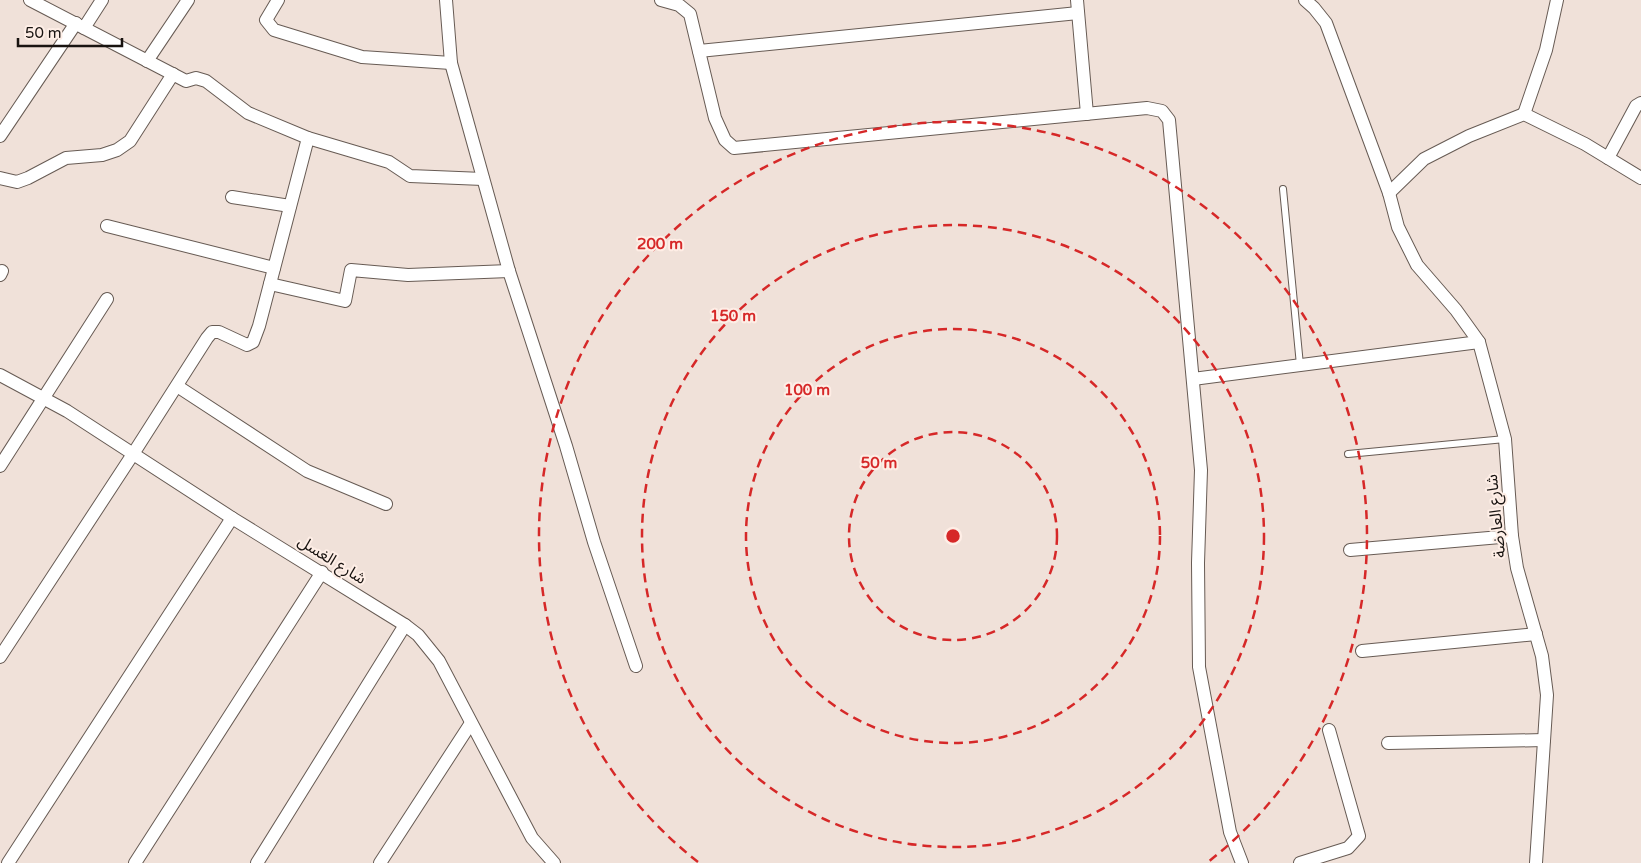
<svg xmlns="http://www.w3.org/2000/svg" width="1641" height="863" font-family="'Varela Round','Noto Sans Arabic',sans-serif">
	<rect width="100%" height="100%" fill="#f0e1d9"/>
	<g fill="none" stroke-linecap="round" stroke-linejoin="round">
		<g stroke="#675b54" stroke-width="8">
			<g id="lane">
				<polyline points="1283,189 1300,365"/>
				<polyline points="1348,454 1505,439"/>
			</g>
		</g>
		<g stroke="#675b54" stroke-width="14">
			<g id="street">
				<polyline points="30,0 186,81 196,78 206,81 248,113 308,138 389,162 410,176 483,179"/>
				<polyline points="278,0 266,20 274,30 362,57 451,63"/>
				<polyline points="446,0 451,63 509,271 566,446 594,542 636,666"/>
				<polyline points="661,0 679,5 690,14 715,118 725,140 734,148 1147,108 1162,111 1169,120 1201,470 1198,563 1199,667 1230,832 1242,863"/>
				<polyline points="1077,0 1087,114"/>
				<polyline points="1305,0 1314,8 1326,23 1389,193 1398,227 1417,265 1456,310 1479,342 1505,439 1512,536 1517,568 1542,656 1547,695 1536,863"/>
				<polyline points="84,28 102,0"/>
				<polyline points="699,51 1078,13"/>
				<polyline points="147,61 188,0"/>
				<polyline points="1524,114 1546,50 1557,0"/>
				<polyline points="0,136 76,23"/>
				<polyline points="1608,158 1636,106 1641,103"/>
				<polyline points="0,178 17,182 28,178 66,158 102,155 117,150 130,141 173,74"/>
				<polyline points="1389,193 1424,159 1469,136 1524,114 1585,144 1641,178"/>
				<polyline points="232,197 290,206"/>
				<polyline points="107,226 274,268"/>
				<polyline points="0,275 2,271"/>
				<polyline points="270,284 345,301 351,270 408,275 509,271"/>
				<polyline points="0,375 67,411 232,518 405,625 418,635 439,661 532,838 554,863"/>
				<polyline points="1193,379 1479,342"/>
				<polyline points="177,386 307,471 386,504"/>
				<polyline points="0,466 107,299"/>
				<polyline points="1350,550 1512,536"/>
				<polyline points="1362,651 1536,634"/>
				<polyline points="0,657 133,454 207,338 212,332 219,332 247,345 253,342 259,326 308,138"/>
				<polyline points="1388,743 1544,740"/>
				<polyline points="8,863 232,518"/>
				<polyline points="135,863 322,572"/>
				<polyline points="257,863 405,625"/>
				<polyline points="380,863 471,723"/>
				<polyline points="1300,863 1348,848 1359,836 1329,730"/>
			</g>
		</g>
		<use href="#lane" stroke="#fff" stroke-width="6"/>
		<use href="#street" stroke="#fff" stroke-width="12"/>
	</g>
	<g fill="none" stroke="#d62828" stroke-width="2.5" stroke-dasharray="9 6">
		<circle cx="953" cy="536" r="104"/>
		<circle cx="953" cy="536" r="207"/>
		<circle cx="953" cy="536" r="311"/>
		<path d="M698 862A414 414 0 1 1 1208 862"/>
	</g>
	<g text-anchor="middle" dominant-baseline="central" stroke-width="4" stroke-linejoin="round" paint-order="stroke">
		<g font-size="16" fill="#181310" stroke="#feeee6">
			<text transform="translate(1496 516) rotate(-96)">شارع العارضة</text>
			<text transform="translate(332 560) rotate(32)">شارع الغسل</text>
		</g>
	</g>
	<circle cx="953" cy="536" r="8" fill="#d62828" stroke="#feeee6" stroke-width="2.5"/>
	<g font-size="15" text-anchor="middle" font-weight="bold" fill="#d62828" stroke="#feeee6" stroke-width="4" stroke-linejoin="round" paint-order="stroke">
		<text x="660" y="249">200 m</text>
		<text x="733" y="321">150 m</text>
		<text x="807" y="395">100 m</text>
		<text x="879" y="468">50 m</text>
	</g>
	<path d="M18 38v8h104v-8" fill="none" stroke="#181310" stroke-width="2.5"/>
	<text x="25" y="38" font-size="15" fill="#181310" stroke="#feeee6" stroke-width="4" paint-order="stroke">50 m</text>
</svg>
